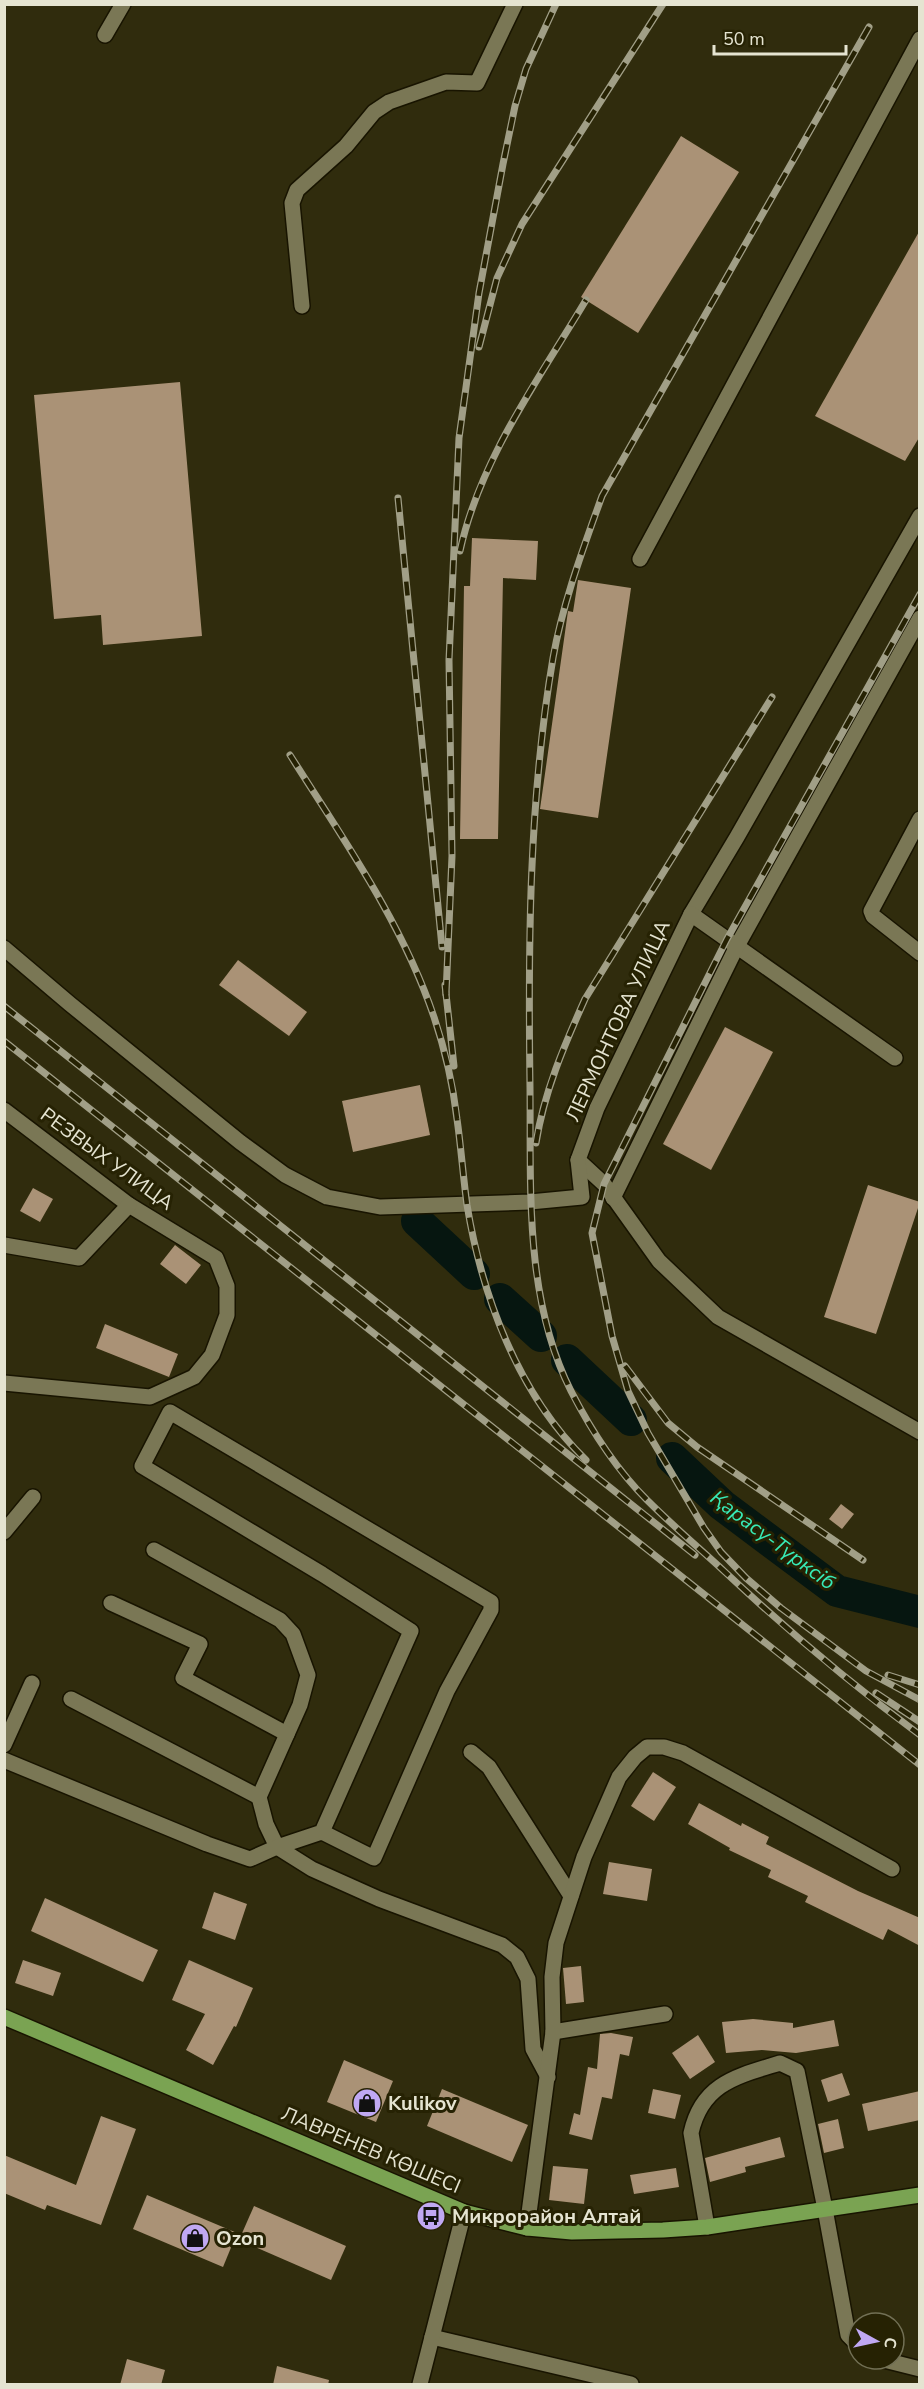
<svg xmlns="http://www.w3.org/2000/svg" width="924" height="2389" font-family="'Nunito Sans',sans-serif">
	<rect width="100%" height="100%" fill="#302c0d"/>
	<g fill="none" stroke-linecap="round" stroke-linejoin="round">
		<g stroke="#061610" stroke-width="32">
			<polyline points="417,1221 474,1274"/>
			<polyline points="500,1299 541,1336"/>
			<polyline points="567,1360 631,1420"/>
			<polyline points="672,1458 722,1505 837,1591 920,1612"/>
		</g>
	</g>
	<g fill="#aa9276">
		<polygon points="681,136 739,172 638,333 581,297"/>
		<polygon points="920,230 920,436 905,461 815,416"/>
		<polygon points="180,382 202,636 103,645 101,615 54,619 34,395"/>
		<polygon points="472,538 538,541 536,580 503,578 498,839 460,839 464,586 470,586"/>
		<polygon points="578,580 631,588 598,818 540,809 568,611 573,612"/>
		<polygon points="238,960 307,1012 289,1036 219,985"/>
		<polygon points="725,1027 773,1052 711,1170 663,1144"/>
		<polygon points="420,1085 430,1135 353,1152 342,1101"/>
		<polygon points="868,1185 920,1202 876,1334 824,1317"/>
		<polygon points="33,1188 53,1199 40,1222 20,1211"/>
		<polygon points="175,1245 201,1265 186,1284 160,1264"/>
		<polygon points="105,1324 178,1354 169,1377 96,1348"/>
		<polygon points="841,1504 854,1514 842,1529 829,1519"/>
		<polygon points="653,1772 676,1787 654,1821 631,1806"/>
		<polygon points="699,1803 741,1826 742,1823 769,1837 766,1844 858,1891 920,1918 920,1946 888,1929 883,1940 805,1902 808,1896 768,1877 771,1870 729,1850 730,1848 688,1824"/>
		<polygon points="609,1862 652,1869 647,1901 603,1894"/>
		<polygon points="214,1892 247,1904 235,1940 202,1928"/>
		<polygon points="45,1898 158,1950 143,1982 31,1931"/>
		<polygon points="23,1960 61,1973 53,1996 15,1983"/>
		<polygon points="189,1960 253,1988 236,2027 234,2026 213,2065 186,2050 205,2014 172,2000"/>
		<polygon points="581,1966 584,2002 566,2004 563,1968"/>
		<polygon points="753,2019 793,2023 793,2028 834,2020 839,2046 796,2053 762,2050 726,2053 722,2022"/>
		<polygon points="611,2033 633,2037 629,2056 620,2054 612,2099 602,2097 592,2140 569,2134 574,2113 580,2115 588,2067 597,2069 600,2034"/>
		<polygon points="698,2035 715,2062 690,2079 672,2053"/>
		<polygon points="344,2060 393,2081 376,2122 327,2102"/>
		<polygon points="842,2073 850,2095 828,2102 821,2080"/>
		<polygon points="442,2089 528,2125 512,2162 427,2126"/>
		<polygon points="653,2089 681,2095 675,2119 648,2113"/>
		<polygon points="920,2091 920,2120 868,2131 862,2104"/>
		<polygon points="101,2116 136,2129 101,2225 47,2205 45,2210 4,2193 4,2155 76,2185"/>
		<polygon points="838,2119 844,2148 824,2153 818,2124"/>
		<polygon points="780,2137 785,2157 745,2167 746,2172 710,2182 705,2158"/>
		<polygon points="553,2166 588,2169 584,2204 549,2200"/>
		<polygon points="676,2168 679,2187 634,2194 630,2175"/>
		<polygon points="147,2195 237,2233 223,2267 133,2229"/>
		<polygon points="254,2206 346,2246 331,2280 239,2240"/>
		<polygon points="127,2359 165,2370 161,2385 120,2385"/>
		<polygon points="277,2366 329,2380 328,2385 273,2385"/>
	</g>
	<g fill="none" stroke-linecap="round" stroke-linejoin="round">
		<g stroke="#181400" stroke-width="18">
			<g id="minor">
				<polyline points="105,35 123,4"/>
				<polyline points="302,306 292,203 297,190 346,146 374,112 389,102 446,82 477,83 515,4"/>
				<polyline points="920,516 737,837 691,914 597,1108 578,1160 604,1184 659,1261 718,1317 920,1432"/>
				<polyline points="640,559 920,39"/>
				<polyline points="920,819 871,911 873,916 920,953"/>
				<polyline points="691,914 895,1058"/>
				<polyline points="4,948 70,1004 240,1142 285,1175 327,1197 380,1207 530,1202 582,1197 578,1160"/>
				<polyline points="4,1110 129,1205 216,1258 227,1286 227,1315 212,1355 194,1377 150,1397 4,1383"/>
				<polyline points="613,1198 737,946 920,618"/>
				<polyline points="4,1245 79,1258 129,1205"/>
				<polyline points="4,1532 33,1497"/>
				<polyline points="154,1550 280,1620 293,1634 308,1675 300,1705 259,1797 266,1824 277,1847 312,1869 379,1899 502,1945 517,1957 528,1979 533,2049 548,2077"/>
				<polyline points="111,1603 200,1644 183,1678 287,1734"/>
				<polyline points="71,1699 259,1797"/>
				<polyline points="4,1745 32,1683"/>
				<polyline points="471,1752 489,1767 571,1896"/>
				<polyline points="4,1760 207,1844 250,1859 277,1847 322,1832 411,1631 322,1574 142,1466 170,1412 491,1602 491,1610 447,1691 374,1858 322,1832"/>
				<polyline points="553,2032 665,2014"/>
				<path d="M707 2227 691 2133C702 2083 738 2076 780 2063L797 2071 825 2209 848 2335 858 2345"/>
				<polyline points="527,2228 553,2032 552,1977 556,1943 584,1857 619,1777 635,1757 647,1747 664,1747 683,1753 892,1869"/>
				<polyline points="432,2337 631,2384"/>
				<polyline points="880,2359 920,2369"/>
				<polyline points="420,2384 464,2212"/>
			</g>
		</g>
		<g stroke="#181400" stroke-width="18">
			<polyline id="major" points="4,2017 464,2212 527,2228 572,2232 663,2230 707,2227 920,2195"/>
		</g>
		<use href="#minor" stroke="#7a7755" stroke-width="15"/>
		<use href="#major" stroke="#7aa352" stroke-width="15"/>
		<g stroke="#a19f87" stroke-width="7">
			<g id="rail">
				<path d="M869 27 602 496C583 549 563 602 553 658 529 799 528 943 530 1087 531 1187 524 1298 571 1391 591 1430 616 1469 647 1500 672 1525 699 1548 725 1572 787 1630 851 1684 920 1735"/>
				<polyline points="479,347 497,278 522,224 663,4"/>
				<polyline points="398,498 442,947"/>
				<path d="M460 551C480 459 539 379 586 300"/>
				<polyline points="920,594 727,939 604,1184 592,1233 612,1336 628,1391 648,1433 704,1528 721,1552 746,1578 781,1608 866,1671 920,1700"/>
				<path d="M290 755C343 839 402 922 434 1017 445 1050 453 1085 457 1119 461 1147 463 1176 467 1205 482 1296 518 1394 586 1460"/>
				<polyline points="445,985 454,1066"/>
				<polyline points="446,994 452,856 449,660 459,438 479,293 503,164 515,106 526,69 556,4"/>
				<polyline points="4,1006 695,1555"/>
				<polyline points="4,1041 920,1765"/>
				<path d="M536 1143C544 1092 564 1046 585 999L772 697"/>
				<polyline points="625,1366 668,1423 697,1447 863,1560"/>
				<polyline points="888,1675 920,1685"/>
				<polyline points="876,1693 920,1722"/>
			</g>
		</g>
		<use href="#rail" stroke="#262203" stroke-width="4.5" stroke-dasharray="14" stroke-linecap="butt"/>
	</g>
	<defs>
		<g id="shop-disc" transform="scale(1.5)"><circle r="9.5" fill="#c0a8f3" stroke="#262203"/><path d="M-5-2.5h2.3a2.7 3.5 0 0 1 5.4 0H5L5.5 6h-11ZM-1.5-2.5h3a1.5 2.3 0 0 0-3 0Z" fill="#111"/></g>
		<g id="bus-disc" transform="scale(1.5)"><circle r="9.5" fill="#c0a8f3" stroke="#262203"/><path d="M-5-6H5V4H4V6H2V4H-2V6H-4V4H-5ZM-3.5-4V0h7V-4ZM-3.5 1.2v1.5H-2V1.2ZM2 1.2v1.5H3.5V1.2Z" fill="#111"/></g>
	</defs>
	<g fill-rule="evenodd">
		<use href="#shop-disc" x="367" y="2103"/>
		<use href="#bus-disc" x="431" y="2216"/>
		<use href="#shop-disc" x="195" y="2238"/>
	</g>
	<g text-anchor="middle" dominant-baseline="central" stroke-width="6" stroke-linejoin="round" paint-order="stroke">
		<g font-size="20" fill="#e5e4d1" stroke="#262203">
			<text transform="translate(618 1021) rotate(-65)">ЛЕРМОНТОВА УЛИЦА</text>
			<text transform="translate(107 1159) rotate(36)">РЕЗВЫХ УЛИЦА</text>
			<text transform="translate(371 2150) rotate(23)">ЛАВРЕНЕВ КӨШЕСІ</text>
		</g>
		<g font-size="20" font-weight="bold" fill="#e5e4d1" stroke="#262203" text-anchor="start">
			<text x="388" y="2103">Kulikov</text>
			<text x="452" y="2216">Микрорайон Алтай</text>
			<text x="216" y="2238">Ozon</text>
		</g>
		<g font-size="21" font-style="italic" fill="#37eab7" stroke="#262203">
			<text transform="translate(773 1540) rotate(37)">Қарасу-Түрксіб</text>
		</g>
	</g>
	<rect width="924" height="2389" fill="none" stroke="#e5e4d1" stroke-width="12"/>
	<g transform="translate(876 2341) rotate(98)"><circle r="28" fill="#262203" stroke="#727055" stroke-width="1.5"/>
	<path d="M0-4.5L10 22L0 15L-10 22Z" fill="#c0a8f3"/>
	<text y="-9" font-size="16" font-weight="bold" text-anchor="middle" fill="#e5e4d1">С</text>
	</g>
	<path d="M714 45v9h132v-9" fill="none" stroke="#e5e4d1" stroke-width="3"/>
	<text x="723" y="45" font-size="18" fill="#e5e4d1" stroke="#262203" stroke-width="4.5" paint-order="stroke">50 m</text>
</svg>
